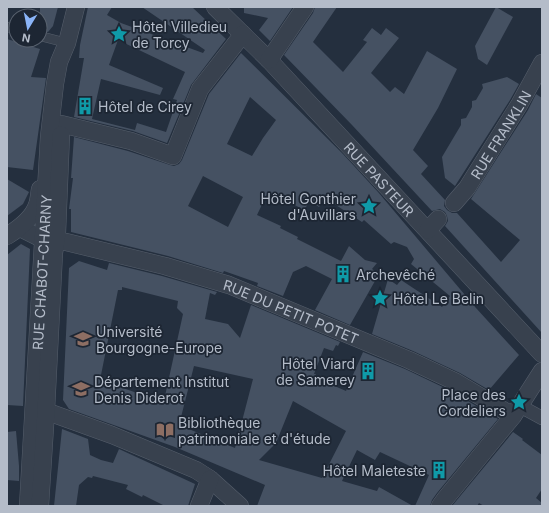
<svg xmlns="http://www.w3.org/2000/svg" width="549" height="513" font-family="Inter,sans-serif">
	<rect width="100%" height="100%" fill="#242f3e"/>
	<g fill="#455162" fill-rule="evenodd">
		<polygon points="40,7 58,7 53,26 48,32 40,30"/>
		<path d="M88 7H112L107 15 121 23 203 53 205 50 142 7H192L226 39 191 85 167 143 133 131 74 117 84 58H79L80 45ZM118 40 185 72 173 99 177 100 166 132 137 123 135 130 92 119 101 79 160 95 163 88 109 65Z"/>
		<polygon points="244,7 293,7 270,41 259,30 268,18 244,13"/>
		<polygon points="315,7 337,7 313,42 343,72 367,42 363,40 372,28 381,35 386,28 399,38 371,73 390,92 395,87 404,94 427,51 457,69 438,108 413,150 428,166 421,174 445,200 444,206 447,210 452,213 457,213 501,262 520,240 471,199 528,110 536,94 542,98 542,333 445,226 448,221 447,216 445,212 440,209 432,211 352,125 284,55 313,13"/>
		<polygon points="496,7 513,17 487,65 478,59 475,46"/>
		<polygon points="7,39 40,49 31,77 46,78 33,170 7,167"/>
		<path d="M241 53 343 154 378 192 476 308 519 355 489 390 460 373 413 351 372 334 388 279 397 285 401 280 442 307 450 296 411 264 414 259 407 247 394 242 391 244 364 220 362 222 325 198 319 207 310 201 304 210 278 196 277 197 268 192 257 215 281 226 280 228 298 237 297 239 341 261 349 246 365 260 377 263 372 269 379 274 350 325 315 310 332 279 306 266 293 272 283 296 257 286 258 283 224 271 223 273 168 256 71 232V209H69L73 178H71L74 137 128 151 170 165 174 166 179 164 182 160 209 94ZM250 97 276 120 263 138 252 156 227 144ZM203 176 243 197 228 227 188 206Z"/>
		<polygon points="507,77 519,84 510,100 455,186 445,178 442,157 461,125 461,119 466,118 472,107 472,101 476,100 483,88 482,84"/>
		<polygon points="7,179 29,192 23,204 7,216"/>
		<polygon points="21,244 30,249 23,406 7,405 7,303 8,293 7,289 7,255"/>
		<path d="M79 261 107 270 109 263 162 276 217 292 215 295 210 293 205 319 228 324 240 338 251 305 340 342 338 346 336 345 333 351 324 348 314 374H316L314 377 346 391 363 352 405 369 451 391 498 419 437 493 432 500 430 506H415L429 475 380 452 375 460 357 450 342 481 377 491 379 487 413 506H257L265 485 175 447 69 409 63 400 69 268ZM122 287 178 301 177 308 183 314 165 396 159 394 157 400 100 380 118 290H122ZM194 366 253 379 235 448 179 425ZM293 401 346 431 322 478 259 460 276 443Z"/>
		<polygon points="62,429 88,439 90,455 101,460 113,463 119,449 195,484 188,506 165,506 143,495 142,497 126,489 128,485 93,476 92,478 88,477 79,485 76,506 54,506"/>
		<polygon points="16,431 19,466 19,481 7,480 7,432"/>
		<polygon points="513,432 523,439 522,440 542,455 542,489 536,498 542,503 542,506 484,506 479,503 477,506 452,506"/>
	</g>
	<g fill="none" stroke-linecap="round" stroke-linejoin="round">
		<g stroke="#565f6c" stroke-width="10">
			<g id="service">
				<polyline points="7,27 16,29"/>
				<polyline points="40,36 67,43"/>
			</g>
		</g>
		<g stroke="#565f6c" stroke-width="14">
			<polyline id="pedestrian" points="520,406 542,418"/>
		</g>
		<g stroke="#565f6c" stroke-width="18">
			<g id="minor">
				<path id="s1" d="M215 7 269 60 542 354"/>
				<polyline points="269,60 305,7"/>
				<polyline points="61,124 131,141 173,156 200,89 243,34"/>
				<path id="s2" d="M454 203 467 188 519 105 542 63"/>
				<path id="s3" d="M20 228 44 240 66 242 165 266 229 285 409 360 456 382 513 416"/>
				<polyline points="428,230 438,219"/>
				<path d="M7 236C18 229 33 218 37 205 39 200 39 194 40 189"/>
				<polyline points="37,408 112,435 196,470 210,479 240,506"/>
				<path id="s4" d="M28 506 49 137 55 84 59 62 67 43 76 7"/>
				<polyline points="40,506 46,411 54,253 57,234 61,135"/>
				<polyline points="199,506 210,479"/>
				<polyline points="440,506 445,499 513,416 542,371"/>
			</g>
		</g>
		<use href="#service" stroke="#38414e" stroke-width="9"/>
		<use href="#pedestrian" stroke="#38414e" stroke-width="13"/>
		<use href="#minor" stroke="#38414e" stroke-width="17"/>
	</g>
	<defs>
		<g id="sight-bare" transform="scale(1.38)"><path d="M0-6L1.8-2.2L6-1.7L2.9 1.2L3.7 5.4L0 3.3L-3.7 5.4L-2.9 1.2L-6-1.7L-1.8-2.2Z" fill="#0f9aa8" stroke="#1d2633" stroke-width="2.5" paint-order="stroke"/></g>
		<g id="building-bare" transform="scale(1.38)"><path d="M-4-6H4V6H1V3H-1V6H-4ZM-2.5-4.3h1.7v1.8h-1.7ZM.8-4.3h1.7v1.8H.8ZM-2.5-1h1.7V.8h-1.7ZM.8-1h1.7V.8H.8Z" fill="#0f9aa8" stroke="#1d2633" stroke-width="2.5" paint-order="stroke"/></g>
		<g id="university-bare" transform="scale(1.38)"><path d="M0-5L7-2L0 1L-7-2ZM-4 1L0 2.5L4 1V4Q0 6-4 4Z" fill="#8d6e63" stroke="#1d2633" stroke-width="2.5" paint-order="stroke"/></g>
		<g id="library-bare" transform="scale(1.38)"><path d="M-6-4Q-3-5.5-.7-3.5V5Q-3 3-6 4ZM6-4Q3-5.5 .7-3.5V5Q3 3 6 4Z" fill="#8d6e63" stroke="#1d2633" stroke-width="2.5" paint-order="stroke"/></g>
	</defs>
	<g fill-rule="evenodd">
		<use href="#sight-bare" x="119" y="34"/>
		<use href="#building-bare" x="85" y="106"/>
		<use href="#sight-bare" x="369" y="206"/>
		<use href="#building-bare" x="343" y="274"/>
		<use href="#sight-bare" x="380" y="298"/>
		<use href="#university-bare" x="83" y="339"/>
		<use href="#building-bare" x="368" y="371"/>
		<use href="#university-bare" x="81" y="389"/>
		<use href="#sight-bare" x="519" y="402"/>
		<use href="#library-bare" x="165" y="430"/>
		<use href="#building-bare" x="439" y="470"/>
	</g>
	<g text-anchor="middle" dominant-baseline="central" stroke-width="3.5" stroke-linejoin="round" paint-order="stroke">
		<g font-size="14" fill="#b4bcc9" stroke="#1d2633" text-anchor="start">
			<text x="132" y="26">Hôtel Villedieu<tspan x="132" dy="16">de Torcy</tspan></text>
			<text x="98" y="106">Hôtel de Cirey</text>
			<text x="356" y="198" text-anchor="end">Hôtel Gonthier<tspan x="356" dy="16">d'Auvillars</tspan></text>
			<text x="356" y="274">Archevêché</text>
			<text x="393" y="298">Hôtel Le Belin</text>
			<text x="96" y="331">Université<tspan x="96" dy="16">Bourgogne-Europe</tspan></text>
			<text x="355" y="363" text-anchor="end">Hôtel Viard<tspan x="355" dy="16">de Samerey</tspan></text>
			<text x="94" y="381">Département Institut<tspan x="94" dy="16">Denis Diderot</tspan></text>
			<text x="506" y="394" text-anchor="end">Place des<tspan x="506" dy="16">Cordeliers</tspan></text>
			<text x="178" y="422">Bibliothèque<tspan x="178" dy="16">patrimoniale et d'étude</tspan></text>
			<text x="426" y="470" text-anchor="end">Hôtel Maleteste</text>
		</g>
		<g font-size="14" fill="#b4bcc9" stroke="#1d2633">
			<text stroke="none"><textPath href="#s2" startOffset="83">RUE FRANKLIN</textPath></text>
			<text stroke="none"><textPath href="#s1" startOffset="238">RUE PASTEUR</textPath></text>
			<text stroke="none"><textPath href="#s4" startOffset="234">RUE CHABOT-CHARNY</textPath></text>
			<text stroke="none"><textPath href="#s3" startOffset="285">RUE DU PETIT POTET</textPath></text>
		</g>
	</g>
	<rect width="549" height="513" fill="none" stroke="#b4bcc9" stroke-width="16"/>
	<g transform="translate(28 28) rotate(190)"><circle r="19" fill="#1d2633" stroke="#59626f"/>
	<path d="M0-3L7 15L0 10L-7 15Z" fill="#8ab4f8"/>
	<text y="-6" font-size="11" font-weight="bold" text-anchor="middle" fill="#b4bcc9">N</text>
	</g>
</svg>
